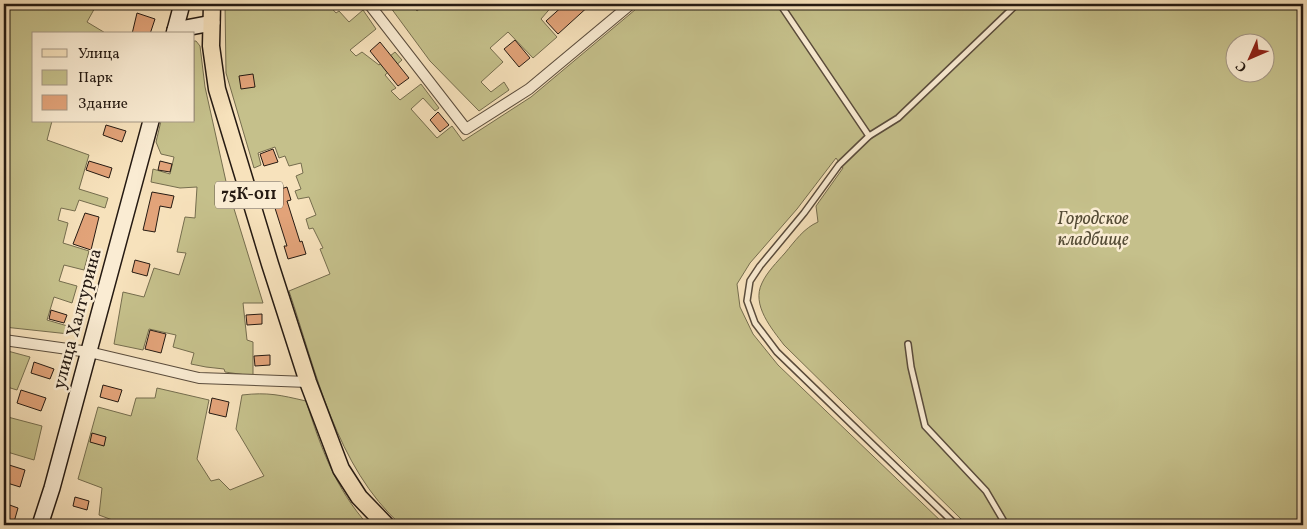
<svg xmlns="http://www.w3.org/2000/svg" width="1307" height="529" font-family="Vollkorn,serif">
	<rect width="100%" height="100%" fill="#f7e2bc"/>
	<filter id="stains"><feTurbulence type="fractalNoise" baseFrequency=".004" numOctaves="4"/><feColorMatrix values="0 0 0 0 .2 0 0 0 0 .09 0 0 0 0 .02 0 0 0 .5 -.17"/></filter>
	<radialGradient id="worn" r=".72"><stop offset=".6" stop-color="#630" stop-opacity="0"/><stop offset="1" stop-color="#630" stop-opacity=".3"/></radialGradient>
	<g fill="#c5c08b" stroke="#756d4e" fill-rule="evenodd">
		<polygon points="4,4 97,4 87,22 107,34 34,34 34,121 52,121 47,140 89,155 79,189 108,198 105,208 79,200 75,211 61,208 58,220 68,223 63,243 89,251 84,270 64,265 59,281 77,286 72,303 54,297 47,320 71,327 69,334 4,327"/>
		<path d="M225 4H328L336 13 339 11 349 22 363 10 376 29 350 50 356 56 362 52 379 65 395 52 402 60 385 75 396 88 391 91 400 100 421 84 439 108 435 111 423 98 411 109 437 138 452 126 463 141 531 97 642 4H1303V525H970L961 519 784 345C772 329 751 305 762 283 767 272 777 262 785 253 795 241 804 228 818 222L816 206 843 168 836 158 797 209 750 263 737 284 740 307 753 334 778 365 945 525H401C336 467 316 371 289 291L330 274 320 249 323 248 313 228 309 229 306 219 316 215 309 197 298 199 295 191 301 189 296 176 303 173 301 163 289 166 285 156 279 158 275 147 258 153 261 165 254 168 226 73ZM1234 42H1264V72H1234Z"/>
		<polygon points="388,4 411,4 417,11 425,4 554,4 541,19 557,37 533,58 508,32 490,48 503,62 481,82 491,92 504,82 509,90 479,111 430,61"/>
		<polygon points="194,41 196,41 200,46 205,87 227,186 263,303 243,303 247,340 253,342 253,376 225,372 224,369 206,367 191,364 194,353 173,347 176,335 149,329 143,350 114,344 123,292 144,297 154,268 179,275 186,253 177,252 185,217 195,218 197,187 180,188 151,182 153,169 170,174 174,157 161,154 156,142 161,121 194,121"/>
		<polygon points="4,350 30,357 17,390 4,386"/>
		<path d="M157 388 209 400 197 459 211 481 219 479 230 490 264 476 236 429 242 395C268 392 280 395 306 401 321 448 335 488 368 525H114L115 521 99 515 102 488 78 479 98 407 131 416 136 398H155Z"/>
		<polygon points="4,416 42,426 34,460 4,451"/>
	</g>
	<g fill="#e2a379" stroke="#251a12">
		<polygon points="565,4 591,4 558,34 546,21"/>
		<polygon points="137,13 155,19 150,34 132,34"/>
		<polygon points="515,40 530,58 519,67 504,49"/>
		<polygon points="380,42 409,78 398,86 370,51"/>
		<polygon points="253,74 255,87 241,89 239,76"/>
		<polygon points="438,112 449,125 440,132 430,120"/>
		<polygon points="106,125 126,131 122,142 103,135"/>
		<polygon points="273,149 278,162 264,166 260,154"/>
		<polygon points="89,161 112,168 109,178 86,170"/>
		<polygon points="160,161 172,164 170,172 158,170"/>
		<polygon points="287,187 291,200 287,201 300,242 302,241 306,254 288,259 284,246 287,246 274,205 271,205 268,193"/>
		<polygon points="152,192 174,196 171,208 160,206 155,232 143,230"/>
		<polygon points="85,213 99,217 91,250 73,244"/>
		<polygon points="135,260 150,264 147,276 132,272"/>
		<polygon points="51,310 67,315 64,323 49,319"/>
		<polygon points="262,314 262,324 247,325 246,315"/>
		<polygon points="150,330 166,334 161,353 145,349"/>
		<polygon points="270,355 270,365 255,366 254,356"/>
		<polygon points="34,362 54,369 50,379 31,373"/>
		<polygon points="103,385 122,390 118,402 100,397"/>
		<polygon points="21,390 46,398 41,411 17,403"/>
		<polygon points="212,398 229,402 226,417 209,413"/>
		<polygon points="92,433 106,437 104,446 90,442"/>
		<polygon points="6,464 25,470 20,487 4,482 4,473"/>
		<polygon points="75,497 89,501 87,510 73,506"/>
		<polygon points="4,503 18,508 14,522 4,519"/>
	</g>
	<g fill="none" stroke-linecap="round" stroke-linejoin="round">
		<g stroke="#5a4c3c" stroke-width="8">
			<g id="lane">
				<polyline points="780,4 869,136"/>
				<polyline points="908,344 911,367 925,426 986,491 1006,525"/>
				<polyline points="956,525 777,352 755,323 747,301 750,281 760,266 804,213 839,165 869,136 898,118 1017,4"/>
			</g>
		</g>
		<g stroke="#5a4c3c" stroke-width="12">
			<g id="street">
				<polyline points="369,4 466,129 529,89 631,4"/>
				<polyline points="4,340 89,352 199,378 308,382"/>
			</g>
		</g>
		<g stroke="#251a12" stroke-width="18">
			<g id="secondary">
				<polyline points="175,30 212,23"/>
				<polyline points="174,34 182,4"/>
				<polyline points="40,525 52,488 151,121"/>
			</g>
		</g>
		<g stroke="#251a12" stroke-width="19">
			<polyline id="primary" points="212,4 211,46 217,89 270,264 308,382 341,469 359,497 386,525"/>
		</g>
		<use href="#lane" stroke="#faecd3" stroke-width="5"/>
		<use href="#street" stroke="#faecd3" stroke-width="10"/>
		<use href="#secondary" stroke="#faecd3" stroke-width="15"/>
		<use href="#primary" stroke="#f7e2bc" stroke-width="16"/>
	</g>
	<g text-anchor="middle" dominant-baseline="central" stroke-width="5" stroke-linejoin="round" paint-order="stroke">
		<rect fill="#faecd3" stroke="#65594c" stroke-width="1" x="215" y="181.5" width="68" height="27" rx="4"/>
		<g font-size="16" font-weight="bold" fill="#251a12">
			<text x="249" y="195">75К-011</text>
		</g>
		<g font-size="18" font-style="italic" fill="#554c36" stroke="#faecd3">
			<text x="1093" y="219">Городское<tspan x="1093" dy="21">кладбище</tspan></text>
		</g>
		<g font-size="18" fill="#251a12" stroke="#faecd3">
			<text transform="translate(78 319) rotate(-75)">улица Халтурина</text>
		</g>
	</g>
	<rect width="1307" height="529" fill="none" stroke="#f7e2bc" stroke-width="20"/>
	<rect x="5" y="5" width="1297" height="519" fill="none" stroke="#251a12" stroke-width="2.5"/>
	<rect x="10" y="10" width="1287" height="509" fill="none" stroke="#251a12"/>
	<rect x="32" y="32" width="162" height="90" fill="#faecd3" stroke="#a59886"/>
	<rect x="42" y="49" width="25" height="8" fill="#f7e2bc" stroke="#a59886"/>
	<text x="78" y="58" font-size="15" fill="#251a12">Улица</text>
	<rect x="42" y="70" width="25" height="15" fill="#c5c08b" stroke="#a59886"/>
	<text x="78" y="82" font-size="15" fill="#251a12">Парк</text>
	<rect x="42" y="95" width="25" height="15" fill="#e2a379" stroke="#a59886"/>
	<text x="78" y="108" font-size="15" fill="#251a12">Здание</text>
	<g transform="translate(1250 58) rotate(225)"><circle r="24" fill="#faecd3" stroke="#a59886"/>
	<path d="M0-4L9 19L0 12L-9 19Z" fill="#8f2418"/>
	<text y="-8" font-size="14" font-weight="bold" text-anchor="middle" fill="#251a12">С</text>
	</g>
	<rect width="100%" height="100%" filter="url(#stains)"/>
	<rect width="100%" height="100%" fill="url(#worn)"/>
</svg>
